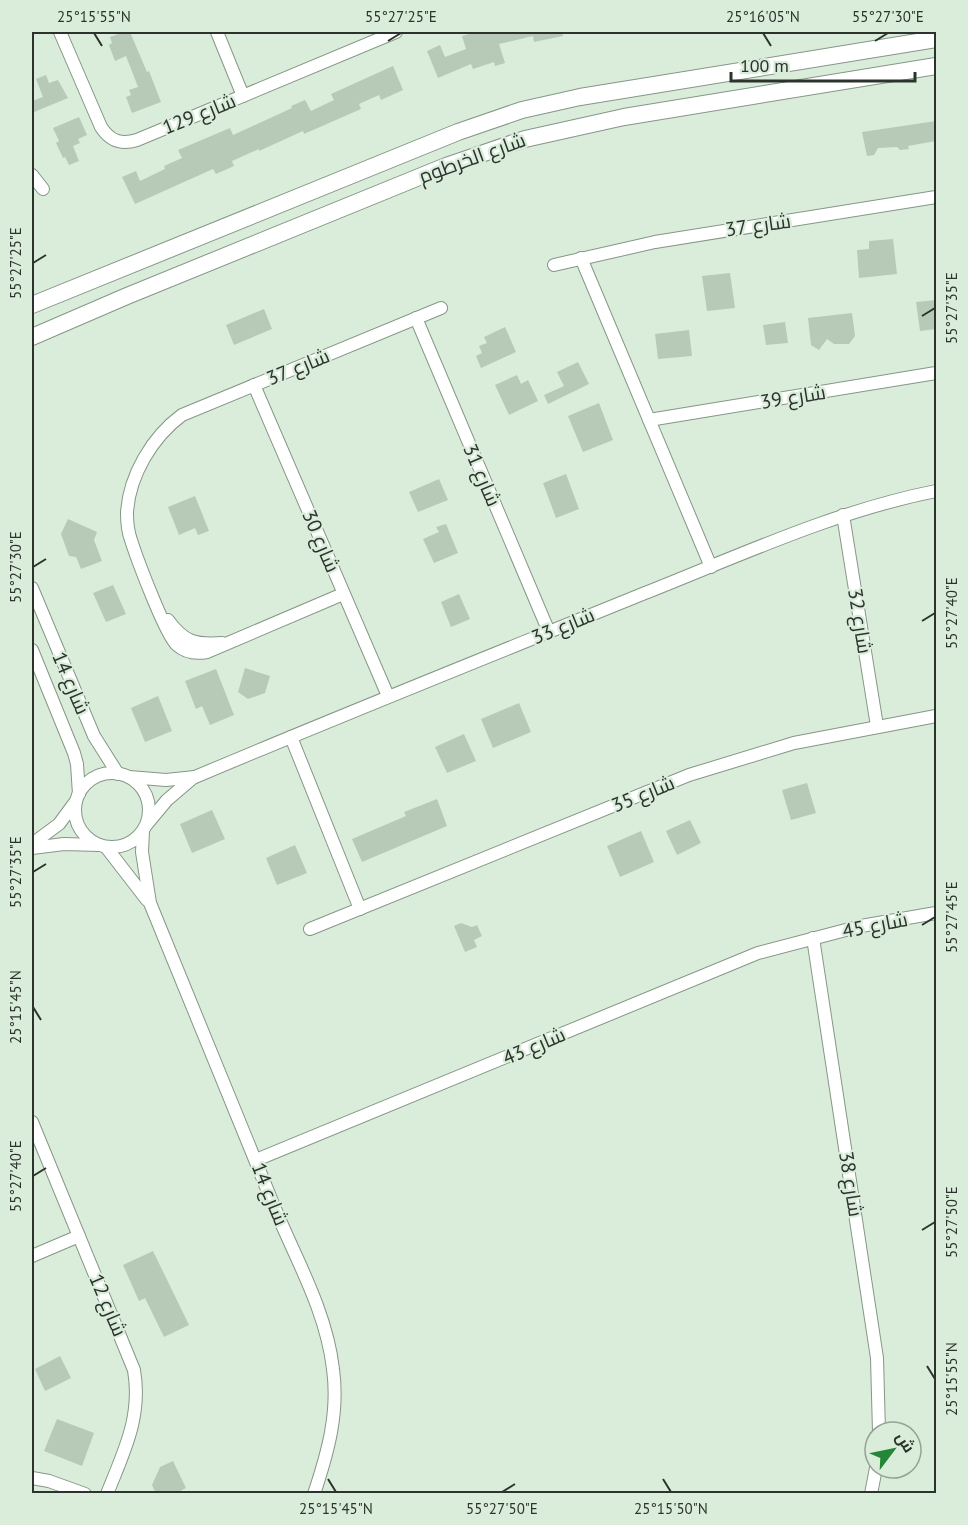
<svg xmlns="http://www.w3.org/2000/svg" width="968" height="1525" font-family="'PT Sans',Cairo,sans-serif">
	<rect width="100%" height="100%" fill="#daeddb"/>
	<g fill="#b7cab8">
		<polygon points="124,32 130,32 144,65 147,72 149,71 161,102 132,113 126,97 131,95 129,90 138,87 126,56 115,61 109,45 112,43 110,37"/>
		<polygon points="476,32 562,32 563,36 534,42 533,36 499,44 505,63 495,66 494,62 473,69 471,64 438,78 427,51 440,45 445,57 466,49 462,36"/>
		<polygon points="393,66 403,90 381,100 379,95 359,104 361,109 304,134 303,131 259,151 259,149 232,161 234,166 216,174 213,169 135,204 122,177 136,171 140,181 165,169 164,166 182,158 178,150 230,128 233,135 292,108 291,106 305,100 311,111 334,100 331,94"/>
		<polygon points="46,75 49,83 58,80 68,98 34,112 32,101 43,97 36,79"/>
		<polygon points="79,117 87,135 78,139 80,143 73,146 79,161 69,165 65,157 63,158 56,143 59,141 53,128"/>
		<polygon points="936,121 936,141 908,146 909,149 900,150 897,147 878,148 874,155 867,156 862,132"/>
		<polygon points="893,239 897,274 859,278 857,250 869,249 869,241"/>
		<polygon points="730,273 735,308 707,311 702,276"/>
		<polygon points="936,300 936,329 920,331 916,302"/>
		<polygon points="264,309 272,329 234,345 226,325"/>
		<polygon points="852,313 855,336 849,344 834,344 827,339 819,350 811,345 808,318"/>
		<polygon points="785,322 788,343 766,345 763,325"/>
		<polygon points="505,327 516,352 481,368 476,356 482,353 479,346 487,343 484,337"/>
		<polygon points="689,330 692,356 658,359 655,334"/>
		<polygon points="578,362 589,384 548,404 544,395 564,386 557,372"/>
		<polygon points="517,375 521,384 528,380 538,401 509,415 495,385"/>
		<polygon points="599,403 613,440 583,452 568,416"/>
		<polygon points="566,474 579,509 556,518 543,483"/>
		<polygon points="439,479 448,500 418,512 409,492"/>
		<polygon points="195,496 209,531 198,535 195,528 179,535 168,507"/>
		<polygon points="68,519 97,532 94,540 102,561 81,569 76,557 69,556 61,534"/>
		<polygon points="446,524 458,553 434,563 423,539 439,532 436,527"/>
		<polygon points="113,585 126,614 106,622 93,593"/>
		<polygon points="459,594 470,619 451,627 441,602"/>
		<polygon points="245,668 270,676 265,693 248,699 238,692"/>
		<polygon points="216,669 234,715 210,725 202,706 196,709 185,681"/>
		<polygon points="158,696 172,731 145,742 131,708"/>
		<polygon points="519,703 531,732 493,748 481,719"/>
		<polygon points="464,734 476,761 447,773 435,747"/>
		<polygon points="807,783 816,813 791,820 782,790"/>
		<polygon points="437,799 447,826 362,862 352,839 406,816 404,812"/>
		<polygon points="212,810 225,839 192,853 180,824"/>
		<polygon points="690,820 701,843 677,855 666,831"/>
		<polygon points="641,831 654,862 620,877 607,846"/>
		<polygon points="295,845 307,873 277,885 266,858"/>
		<polygon points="461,923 472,927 477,925 482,936 474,940 477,947 465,952 454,926"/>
		<polygon points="153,1251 189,1325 164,1337 145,1298 139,1301 123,1265"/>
		<polygon points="60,1356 71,1378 45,1391 35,1369"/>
		<polygon points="57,1419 94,1433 82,1466 44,1451"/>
		<polygon points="173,1461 186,1488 175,1494 156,1494 152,1485 160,1467"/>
	</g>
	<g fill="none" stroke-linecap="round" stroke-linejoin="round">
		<g stroke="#859686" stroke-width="14">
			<g id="street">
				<path d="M60 32 101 127C110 141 121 145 137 140L396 32"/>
				<polyline points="217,32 243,96"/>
				<polyline points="32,175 43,189"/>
				<polyline points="581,258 711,567"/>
				<polyline points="554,265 655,242 936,197"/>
				<polyline points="416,318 549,632"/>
				<polyline points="254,385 388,696"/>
				<polyline points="649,420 936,373"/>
				<polyline points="843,515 877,726"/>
				<polyline points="32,588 94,736 118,774"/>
				<path d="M343 594 207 652C196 654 186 653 177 645 166 636 137 559 131 540 128 532 127 522 127 513 129 476 152 437 182 415L441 308"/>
				<path d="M168 620C184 642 195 645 222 643"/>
				<polyline points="32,650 74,753 77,764 79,794"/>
				<polyline points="291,737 360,909"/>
				<circle cx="112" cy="810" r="37"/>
				<path d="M129 777 166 780 195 777C344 714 495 654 645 593 741 555 835 511 936 491"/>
				<polyline points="147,824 167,800 194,777"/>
				<path d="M143 831 142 852 150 903C190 1000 230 1097 269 1194 291 1251 326 1307 333 1369 339 1413 328 1452 314 1494"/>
				<polyline points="32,844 59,824 76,801"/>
				<polyline points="106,847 147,900"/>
				<polyline points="32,848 64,844 99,845"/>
				<polyline points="310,929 689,775 794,743 936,716"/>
				<polyline points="813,938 877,1358 879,1432"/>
				<path d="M32 1122 134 1370C142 1417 124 1451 107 1494"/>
				<polyline points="256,1160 758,953 861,926 936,913"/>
				<polyline points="32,1256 79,1236"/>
				<polyline points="32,1478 49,1481 85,1494"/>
				<polyline points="871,1494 876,1468"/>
			</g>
		</g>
		<g stroke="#859686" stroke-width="18">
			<g id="secondary">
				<polyline points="32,305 458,132 522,110 580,97 936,39"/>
				<polyline points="32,337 127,296 446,166 525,139 624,117 936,66"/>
			</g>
		</g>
		<use href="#street" stroke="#fff" stroke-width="12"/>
		<use href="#secondary" stroke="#fff" stroke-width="16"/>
	</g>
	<path fill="none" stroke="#2c332c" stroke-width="2" d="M94 33 102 46M763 33 771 46M388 41 401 33M875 41 888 33M33 263 46 255M922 316 935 308M33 567 46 559M922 621 935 613M33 872 46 864M922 925 935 917M33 1007 41 1020M33 1176 46 1168M922 1230 935 1222M927 1366 935 1379M328 1479 336 1492M663 1479 671 1492M502 1492 515 1484"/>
	<g text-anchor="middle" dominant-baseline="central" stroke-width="4.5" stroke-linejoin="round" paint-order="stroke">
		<g font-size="20" fill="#2c332c" stroke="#daeddb">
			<text transform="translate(199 114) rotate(-22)">شارع 129</text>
			<text transform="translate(472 158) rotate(-20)">شارع الخرطوم</text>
			<text transform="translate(758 225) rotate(-8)">شارع 37</text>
			<text transform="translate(298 367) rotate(-22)">شارع 37</text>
			<text transform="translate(793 397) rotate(-9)">شارع 39</text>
			<text transform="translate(482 475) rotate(67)">شارع 31</text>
			<text transform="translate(321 541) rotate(67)">شارع 30</text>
			<text transform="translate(860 621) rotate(81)">شارع 32</text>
			<text transform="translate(563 626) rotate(-22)">شارع 33</text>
			<text transform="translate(71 683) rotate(67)">شارع 14</text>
			<text transform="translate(643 794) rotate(-22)">شارع 35</text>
			<text transform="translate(875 925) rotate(-11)">شارع 45</text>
			<text transform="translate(534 1046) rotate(-23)">شارع 43</text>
			<text transform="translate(851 1184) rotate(81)">شارع 38</text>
			<text transform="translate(270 1194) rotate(68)">شارع 14</text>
			<text transform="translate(108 1305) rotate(67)">شارع 12</text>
		</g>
	</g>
	<rect width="968" height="1525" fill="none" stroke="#daeddb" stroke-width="66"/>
	<g transform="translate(893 1450) rotate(58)"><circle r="28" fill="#daeddb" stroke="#94a395" stroke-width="1.5"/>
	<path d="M0-4.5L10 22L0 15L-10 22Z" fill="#248639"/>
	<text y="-9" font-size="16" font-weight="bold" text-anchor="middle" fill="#2c332c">ش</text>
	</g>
	<path d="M731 72v9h184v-9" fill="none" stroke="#2c332c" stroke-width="3"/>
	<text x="740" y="72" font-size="18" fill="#2c332c" stroke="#daeddb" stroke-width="4.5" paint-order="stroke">100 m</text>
	<rect x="33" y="33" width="902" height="1459" fill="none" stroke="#2c332c" stroke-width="2"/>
	<g font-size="15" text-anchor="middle" fill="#2c332c">
		<text x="94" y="22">25°15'55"N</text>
		<text x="401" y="22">55°27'25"E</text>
		<text x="763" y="22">25°16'05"N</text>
		<text x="888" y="22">55°27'30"E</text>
		<text transform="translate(16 263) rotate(-90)" y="5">55°27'25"E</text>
		<text transform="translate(952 308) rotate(-90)" y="5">55°27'35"E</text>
		<text transform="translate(16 567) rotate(-90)" y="5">55°27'30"E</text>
		<text transform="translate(952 613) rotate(-90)" y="5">55°27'40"E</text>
		<text transform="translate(16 872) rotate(-90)" y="5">55°27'35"E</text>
		<text transform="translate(952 917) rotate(-90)" y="5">55°27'45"E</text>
		<text transform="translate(16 1007) rotate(-90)" y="5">25°15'45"N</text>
		<text transform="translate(16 1176) rotate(-90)" y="5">55°27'40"E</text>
		<text transform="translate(952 1222) rotate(-90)" y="5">55°27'50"E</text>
		<text transform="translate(952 1379) rotate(-90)" y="5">25°15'55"N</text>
		<text x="336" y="1514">25°15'45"N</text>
		<text x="502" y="1514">55°27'50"E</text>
		<text x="671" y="1514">25°15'50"N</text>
	</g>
</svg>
